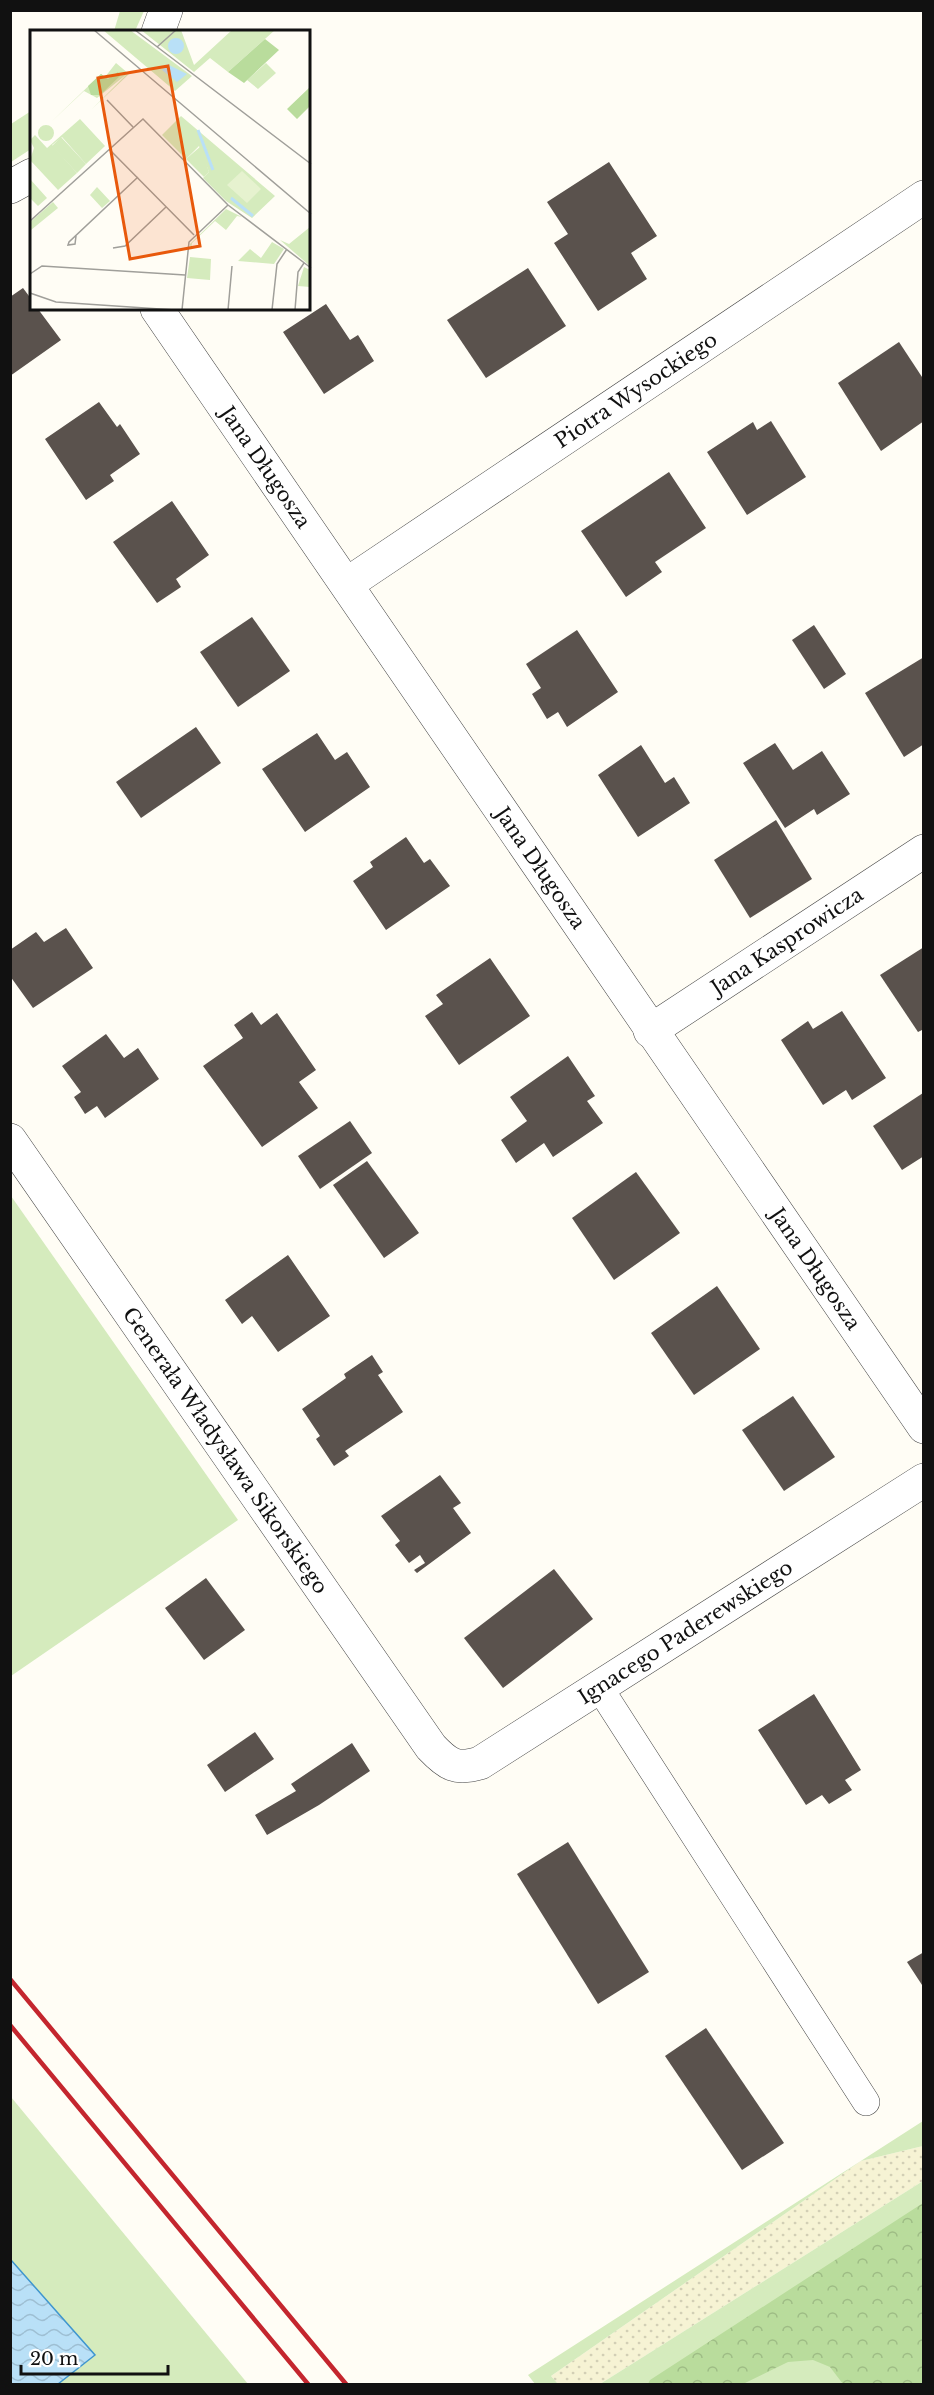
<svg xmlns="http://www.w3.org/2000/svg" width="934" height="2395" font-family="'Libre Baskerville',serif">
	<defs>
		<pattern id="farmland-dots" width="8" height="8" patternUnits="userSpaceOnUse" patternTransform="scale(1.5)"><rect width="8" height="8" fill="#f6f3d4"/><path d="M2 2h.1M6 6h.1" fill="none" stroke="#d2cfb5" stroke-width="1.8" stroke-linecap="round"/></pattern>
		<pattern id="forest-crowns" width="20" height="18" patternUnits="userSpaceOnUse" patternTransform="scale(1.5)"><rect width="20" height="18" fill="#b9dc9c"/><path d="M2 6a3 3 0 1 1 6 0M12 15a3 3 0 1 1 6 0" fill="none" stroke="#9ebc85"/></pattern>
		<pattern id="water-waves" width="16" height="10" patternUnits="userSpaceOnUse" patternTransform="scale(1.5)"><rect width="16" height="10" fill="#b9e0f7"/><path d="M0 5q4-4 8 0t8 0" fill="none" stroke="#9ebfd3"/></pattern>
	</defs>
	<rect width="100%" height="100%" fill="#fffdf5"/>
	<polygon fill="url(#farmland-dots)" points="923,2146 923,2181 600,2384 558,2384 551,2376 861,2161"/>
	<g fill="#d5ebbd">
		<polygon points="120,11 144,11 135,31 114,31"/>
		<polygon points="31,111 31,149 11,162 11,124"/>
		<polygon points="11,1196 238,1520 11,1676 10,1676"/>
		<polygon points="11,2097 248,2384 11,2384"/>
		<polygon points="923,2121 923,2146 861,2161 551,2376 558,2384 535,2384 528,2375"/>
		<polygon points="923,2181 923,2384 600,2384"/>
	</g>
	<polygon fill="url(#forest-crowns)" points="923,2203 923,2384 843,2384 830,2367 813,2360 788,2362 743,2384 648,2384 650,2380"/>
	<polygon fill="url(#water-waves)" stroke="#3f96cf" stroke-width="1.5" points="11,2260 95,2355 58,2384 11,2384"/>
	<g fill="#5a524d">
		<polygon points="609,162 657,236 631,253 647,279 598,311 554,243 568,234 547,202"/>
		<polygon points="528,268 566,326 486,378 447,320"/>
		<polygon points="23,288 32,300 32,309 38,309 61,340 10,376 10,297"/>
		<polygon points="326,304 350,340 358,335 374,361 324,394 283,332"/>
		<polygon points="899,342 924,380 924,421 881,451 838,383"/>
		<polygon points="99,402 117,427 120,424 140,454 110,475 114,481 86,500 45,439"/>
		<polygon points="771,421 806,477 747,515 707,452 753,422 757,430"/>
		<polygon points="669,472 706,528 655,562 662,572 626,597 581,531"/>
		<polygon points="172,501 209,555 176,579 181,587 157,603 113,542"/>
		<polygon points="252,617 290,671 238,707 200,652"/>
		<polygon points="814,625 846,674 824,689 792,640"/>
		<polygon points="577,630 618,692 567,727 558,712 547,719 532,694 541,688 526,664"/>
		<polygon points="924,657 924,744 904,757 865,693"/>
		<polygon points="196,727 221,763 141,818 116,782"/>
		<polygon points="317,733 335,760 347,752 370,787 305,832 262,769"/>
		<polygon points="775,743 793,770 822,751 850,794 817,815 814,809 785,828 743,763"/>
		<polygon points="641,745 665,783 674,777 690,803 638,837 598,775"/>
		<polygon points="776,820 812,879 750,918 714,860"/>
		<polygon points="406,837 424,863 430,859 450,886 386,930 353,881 373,867 370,862"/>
		<polygon points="66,928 93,968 33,1008 10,976 10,950 36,932 44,942"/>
		<polygon points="924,947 924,1029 918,1032 880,975"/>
		<polygon points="490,958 530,1016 459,1065 425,1016 443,1004 436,995"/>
		<polygon points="842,1011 886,1078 852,1100 846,1090 823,1105 781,1040 808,1021 813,1029"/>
		<polygon points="252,1012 261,1025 277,1013 316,1070 299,1082 318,1108 262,1147 203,1066 243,1038 234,1025"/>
		<polygon points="106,1034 124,1058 138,1048 159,1079 105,1118 97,1106 85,1114 74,1097 81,1092 62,1066"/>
		<polygon points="568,1056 595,1096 587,1101 603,1123 553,1157 544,1143 516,1163 501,1140 527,1121 510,1097"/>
		<polygon points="923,1093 924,1156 902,1170 873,1126"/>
		<polygon points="350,1121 372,1153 320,1189 298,1156"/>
		<polygon points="367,1161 419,1233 384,1258 333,1185"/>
		<polygon points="636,1172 680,1233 614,1280 572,1218"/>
		<polygon points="288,1255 330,1316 278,1352 252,1316 242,1324 225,1300"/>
		<polygon points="717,1286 760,1349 694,1395 651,1333"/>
		<polygon points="372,1355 383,1372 378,1375 403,1412 345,1451 349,1456 334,1466 316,1439 320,1436 302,1409 346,1378 344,1374"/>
		<polygon points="793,1396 835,1457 784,1491 742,1430"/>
		<polygon points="440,1475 461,1503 453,1508 471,1533 417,1573 414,1570 425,1563 420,1555 409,1563 395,1545 400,1541 381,1516"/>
		<polygon points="554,1569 593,1619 503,1688 464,1638"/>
		<polygon points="206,1578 245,1630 204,1660 165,1608"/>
		<polygon points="814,1694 861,1770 845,1780 852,1790 829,1804 822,1795 806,1805 758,1730"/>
		<polygon points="255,1732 274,1759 225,1792 207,1765"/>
		<polygon points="352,1743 370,1771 319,1805 267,1835 255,1815 296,1791 291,1784"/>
		<polygon points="568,1842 649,1972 598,2004 517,1874"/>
		<polygon points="924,1952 924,1988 907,1962"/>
		<polygon points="706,2028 784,2143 742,2170 665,2056"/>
	</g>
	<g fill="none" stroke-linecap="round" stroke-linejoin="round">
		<g stroke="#444" stroke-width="28">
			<polyline id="lane" points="599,1687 866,2102"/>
		</g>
		<g stroke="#444" stroke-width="34">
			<g id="street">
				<polyline points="158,32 166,10"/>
				<polyline points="10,187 32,175"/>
				<path id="s1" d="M157 309 924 1427"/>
				<path id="s2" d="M347 584 924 197"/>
				<path id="s3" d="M650 1031 924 851"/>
				<path id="s4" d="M10 1140 431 1747C448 1765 456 1770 480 1763L924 1480"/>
			</g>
		</g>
		<use href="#lane" stroke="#fff" stroke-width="27"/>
		<use href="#street" stroke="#fff" stroke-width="33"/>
		<g stroke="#c4262e" stroke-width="4.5">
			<polyline points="10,1979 346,2384"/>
			<polyline points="10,2025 308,2384"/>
		</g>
	</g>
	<g text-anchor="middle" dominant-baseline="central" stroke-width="6" stroke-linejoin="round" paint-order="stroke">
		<g font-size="20" fill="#111" stroke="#fff">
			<text stroke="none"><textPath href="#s2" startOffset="348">Piotra Wysockiego</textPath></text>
			<text stroke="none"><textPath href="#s1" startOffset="192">Jana Długosza</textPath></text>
			<text stroke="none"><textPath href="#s1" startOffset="678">Jana Długosza</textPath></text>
			<text stroke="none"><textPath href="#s3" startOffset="164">Jana Kasprowicza</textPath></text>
			<text stroke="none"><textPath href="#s1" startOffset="1164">Jana Długosza</textPath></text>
			<text stroke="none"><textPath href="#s4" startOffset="378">Generała Władysława Sikorskiego</textPath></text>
			<text stroke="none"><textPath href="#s4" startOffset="1038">Ignacego Paderewskiego</textPath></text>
		</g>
	</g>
	<g transform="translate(30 30)">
		<rect width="280" height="280" fill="#fffdf5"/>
		<path d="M73 0H100L162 46 145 61ZM111 0H151L164 35 202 0H245L198 42 180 28 164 42ZM86 33 99 44 62 79 97 44 67 68 54 61 20 93 71 44 75 47ZM236 33 246 43 228 59 217 50ZM151 86 245 166 222 188 196 171 173 148 179 142 169 116 156 129 132 105ZM50 89 75 116 56 134 32 107 22 115 47 143 28 160 0 130 4 118 0 110 5 105 17 118ZM0 149 17 168 8 176 0 168ZM67 157 80 171 72 178 60 165ZM23 172 28 178 1 200 0 192ZM196 179 212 187 207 186 196 200 185 191 162 213 161 220 160 214ZM280 197V236L250 210 259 214ZM242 212 254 219 244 234 208 231 220 219 231 228ZM160 227 181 229 180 250 157 248ZM274 237 280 240V257L268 256Z" fill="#d5ebbd"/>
		<path d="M235 9 249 20 214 53 198 42ZM88 42 90 46 70 65H61L58 56 71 44 78 49ZM280 57V76L267 89 257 79Z" fill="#b9dc9c"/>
		<path d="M171 116 179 142 174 147 156 129Z" fill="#d5ebbd"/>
		<path d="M8 103a8 8 0 1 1 16 0a8 8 0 1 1-16 0ZM31 107 56 134 47 143 22 116Z" fill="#d5ebbd"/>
		<path d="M212 141 231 159 217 173 197 155Z" fill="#e6f2cf"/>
		<path d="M138 16a8 8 0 1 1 16 0a8 8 0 1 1-16 0ZM137 34 157 44 147 52 132 40Z" fill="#b9e0f7"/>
		<path fill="none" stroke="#b9e0f7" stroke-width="3" d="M168 100 183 140M201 168 223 186"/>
		<path fill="none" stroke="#a09f9a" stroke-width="1.5" d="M64 0 281 184M105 0 281 134M127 17 146 0M77 70 103 97M79 119 164 205M0 191 113 89 198 175 281 238M46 206 45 214 38 215 39 212 108 147M83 218 95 216 136 177M0 244 12 236 155 245M0 263 26 272 145 280M152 280 159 212 198 175M198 280 202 236M242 280 247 234 257 219M265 280 268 242 274 233"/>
		<path fill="#e8590c" fill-opacity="0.15" stroke="#e8590c" stroke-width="3" d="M138 36 170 216 100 229 68 48Z"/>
		<rect width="280" height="280" fill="none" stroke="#111" stroke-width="3"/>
	</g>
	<rect width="934" height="2395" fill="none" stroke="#111111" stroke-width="24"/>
	<path d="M21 2365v9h147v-9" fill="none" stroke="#111111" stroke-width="3"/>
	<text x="30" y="2365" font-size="18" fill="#111111" stroke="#ffffff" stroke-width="4.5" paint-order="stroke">20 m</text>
</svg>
